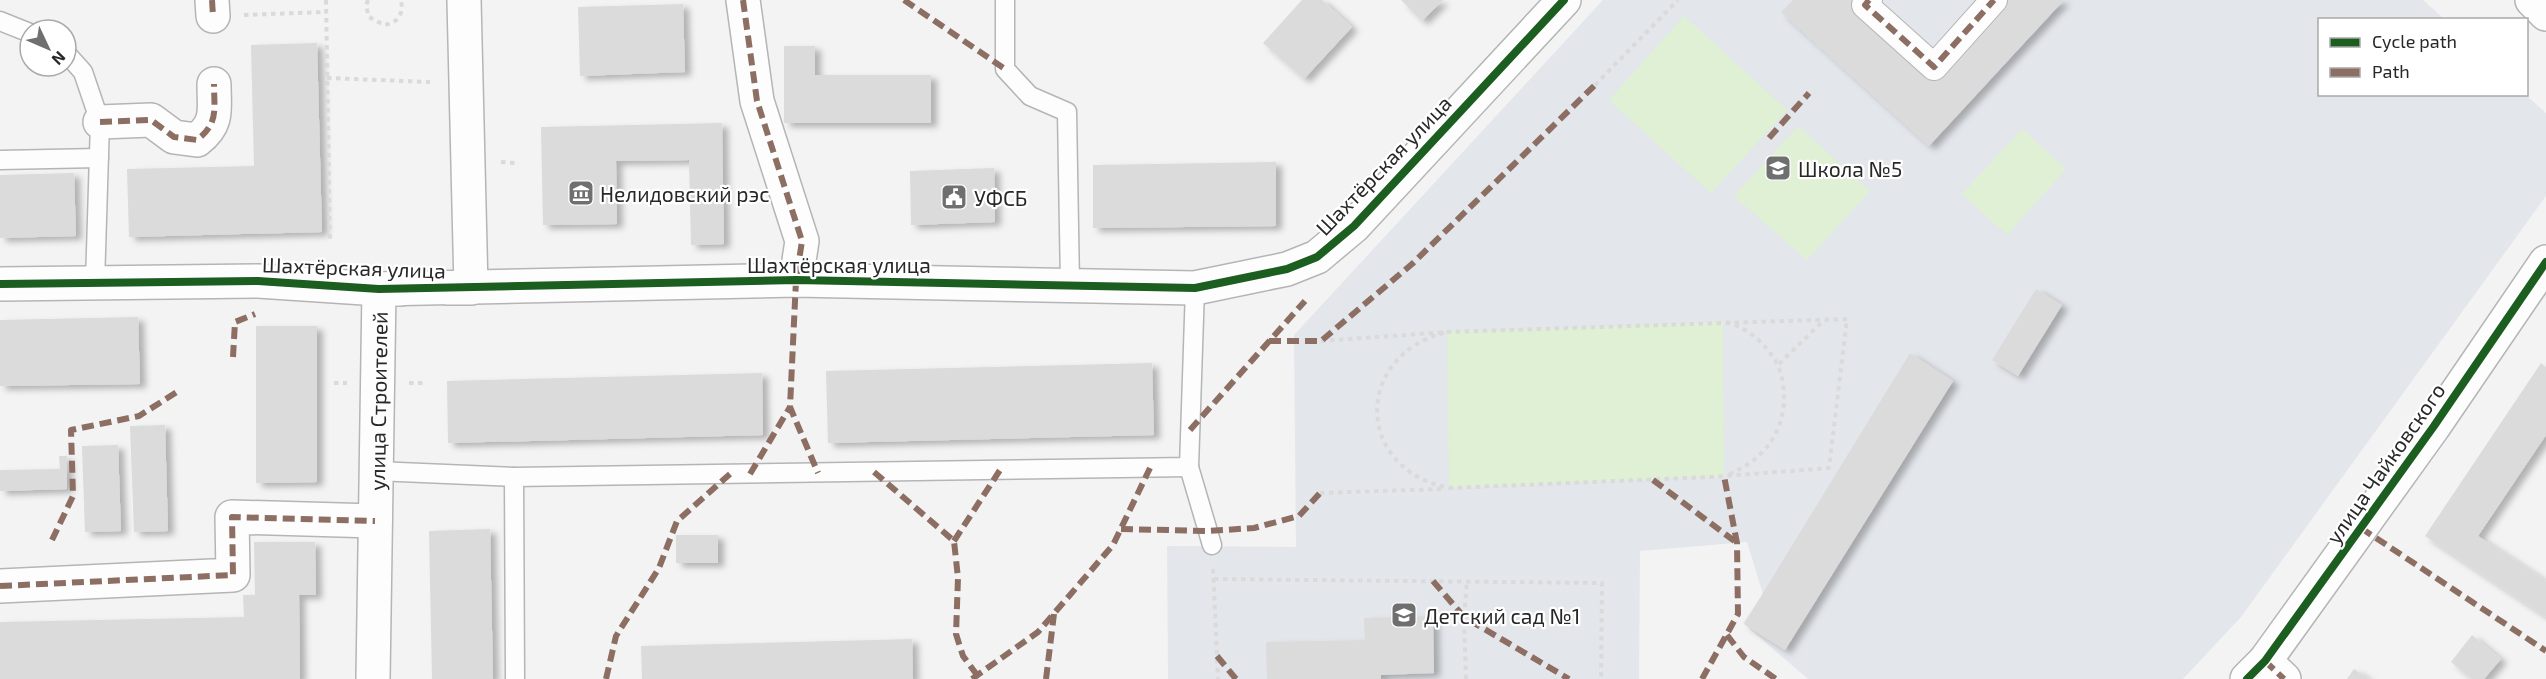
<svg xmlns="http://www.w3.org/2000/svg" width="2546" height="679" font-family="'Exo 2',sans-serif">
	<defs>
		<filter id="shadow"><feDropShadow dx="6" dy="4" stdDeviation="3" flood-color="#0004"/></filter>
	</defs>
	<rect width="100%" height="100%" fill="#f3f3f4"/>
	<polygon fill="#e3e6eb" points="1603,0 2423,0 2444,19 2320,20 2320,94 2526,95 2546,113 2546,196 2241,617 2183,679 1808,679 1743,623 1763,594 1747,542 1640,551 1639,679 1168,679 1167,546 1296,547 1294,335"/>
	<g fill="#dff0d4">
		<polygon points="1684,16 1787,110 1711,193 1609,100"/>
		<polygon points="1798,126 1870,191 1807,260 1734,196"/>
		<polygon points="2022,129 2066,169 2007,235 1962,194"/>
		<polygon points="1723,322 1724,476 1449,488 1447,332"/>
	</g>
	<g fill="#dbdbdc" filter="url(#shadow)">
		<polygon points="1302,0 1322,0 1352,27 1304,79 1263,43"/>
		<polygon points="1401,0 1443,0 1422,21"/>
		<polygon points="1793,0 1869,0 1934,67 1994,0 2064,0 1929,146 1781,12"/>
		<polygon points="683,4 685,72 580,76 578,7"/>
		<polygon points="317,43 322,232 129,237 127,169 254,166 251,45"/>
		<polygon points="784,46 815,46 815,75 931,75 931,123 784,123"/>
		<polygon points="722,123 724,244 691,245 689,160 616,161 617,224 543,225 541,127"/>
		<polygon points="1276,162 1276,226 1093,228 1093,165"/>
		<polygon points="994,168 995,222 911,225 910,171"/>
		<polygon points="74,173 76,236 0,238 0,175"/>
		<polygon points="2036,289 2062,305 2018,376 1992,360"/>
		<polygon points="138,317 140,384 0,386 0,320"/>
		<polygon points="256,326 317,326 317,482 256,483"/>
		<polygon points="1910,353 1953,381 1785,650 1744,624"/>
		<polygon points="1152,363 1154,435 828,443 826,371"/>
		<polygon points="2541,363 2546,367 2546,435 2478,536 2546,581 2546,617 2425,536"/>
		<polygon points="762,373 763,435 448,443 447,381"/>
		<polygon points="165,425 168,531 134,532 130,426"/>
		<polygon points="118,445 121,531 85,532 82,446"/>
		<polygon points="59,456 67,456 67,489 0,491 0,470 60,469"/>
		<polygon points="490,529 493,679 432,679 429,531"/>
		<rect x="676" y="535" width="42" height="28"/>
		<polygon points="254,542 315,542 316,595 299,595 300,679 0,679 0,622 244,617 243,595 255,595"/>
		<polygon points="1433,616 1434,673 1381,675 1381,679 1267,679 1266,642 1365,640 1364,618"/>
		<polygon points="2472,635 2501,659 2484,679 2472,679 2451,662"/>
		<polygon points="912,639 913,679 642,679 641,646"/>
		<polygon points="2354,669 2369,679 2347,679"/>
	</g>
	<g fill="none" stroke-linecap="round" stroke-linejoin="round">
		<g stroke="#b5b5b6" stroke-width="21">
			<g id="service">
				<polyline points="1005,0 1005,69 1030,96 1067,112 1070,285"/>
				<polyline points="0,21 30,33"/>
				<polyline points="66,53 83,72 100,122 95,283"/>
				<polyline points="0,160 99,158"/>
				<polyline points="1189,467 1212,545"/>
				<polyline points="376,471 514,477 1189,467 1195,288"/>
				<polyline points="514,477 515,679"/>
			</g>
		</g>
		<g stroke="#b5b5b6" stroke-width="28">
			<polyline id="pedestrian" points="1869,0 1865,5 1934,67 1994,0"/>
		</g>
		<g stroke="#b5b5b6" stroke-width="36">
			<g id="minor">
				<polyline points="212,0 213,16"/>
				<polyline points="743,0 757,101 802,241 796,280"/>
				<path d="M100 122 151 120 174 137 197 140C219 123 214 109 214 84"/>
				<polyline points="0,284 258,281 379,289 796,280 1195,288 1287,269 1317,257 1354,226 1564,0"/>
				<polyline points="448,288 471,288 464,0"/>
				<polyline points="0,586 233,575 232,517 375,521"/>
				<polyline points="2265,661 2284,679"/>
				<path id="s1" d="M373 679 379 289H400"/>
			</g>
		</g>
		<g stroke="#b5b5b6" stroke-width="36">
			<polyline id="tertiary" points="2247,679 2265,661 2434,426 2546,262"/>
		</g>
		<g stroke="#b5b5b6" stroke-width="36">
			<polyline id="primary" points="2532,0 2546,14"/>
		</g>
		<g stroke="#dadada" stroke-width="4" stroke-dasharray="4.5 4.5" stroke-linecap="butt">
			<polyline points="326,0 330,243"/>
			<path d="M368 0 366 6 369 17 384 25C398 23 404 14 401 0"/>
			<polyline points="244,15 326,12"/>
			<polyline points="327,78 430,82"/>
			<polyline points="1595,85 1678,0"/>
			<polyline points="501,162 515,163"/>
			<path d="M1726 322C1750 329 1766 344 1778 365"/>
			<path d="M1321 341 1447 332 1847 319 1829 468 1712 477 1449 488C1354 469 1353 355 1447 332"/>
			<polyline points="334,383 347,383"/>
			<polyline points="409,383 423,383"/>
			<path d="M1729 474C1775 456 1795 412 1778 365L1824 320"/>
			<polyline points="1320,493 1443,489"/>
			<polyline points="1213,569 1218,679"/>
			<polyline points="1214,579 1602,583 1601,679"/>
			<polyline points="1466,679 1464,617 1467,581"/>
		</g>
		<use href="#service" stroke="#fdfdfd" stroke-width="18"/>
		<use href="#pedestrian" stroke="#fdfdfd" stroke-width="26"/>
		<use href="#minor" stroke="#fdfdfd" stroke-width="33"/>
		<use href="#tertiary" stroke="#fdfdfd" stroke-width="33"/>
		<use href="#primary" stroke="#fdfdfd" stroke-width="33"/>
		<g stroke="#8d6e63" stroke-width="6" stroke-dasharray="12 6" stroke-linecap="butt">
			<polyline points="212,0 213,16"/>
			<polyline points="743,0 757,101 802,241 796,280 790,407 818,473"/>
			<polyline points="904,0 1005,69"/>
			<polyline points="1869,0 1865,5 1934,67 1994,0"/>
			<path d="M100 122 151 120 174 137 197 140C219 123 214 109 214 84"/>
			<polyline points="1769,138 1809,93"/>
			<polyline points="1269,341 1321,341 1412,264 1595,85"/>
			<polyline points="233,357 235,322 255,314"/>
			<polyline points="1190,430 1305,301"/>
			<polyline points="874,472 954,541 958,578 956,634 963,656 980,679"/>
			<polyline points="750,474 790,407"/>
			<polyline points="1653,480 1737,543"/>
			<polyline points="2361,528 2546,651"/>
			<polyline points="1121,529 1208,531 1254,528 1299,516 1320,493"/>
			<polyline points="52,540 73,496 71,430 139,416 180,390"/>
			<polyline points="954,541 1000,470"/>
			<polyline points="1433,581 1464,617 1569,679"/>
			<polyline points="0,586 233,575 232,517 375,521"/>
			<polyline points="1727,635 1744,657 1776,679"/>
			<polyline points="1217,656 1236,679"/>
			<polyline points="2265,661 2284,679"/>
			<polyline points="606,679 616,636 659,568 677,521 730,474"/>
			<polyline points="972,679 1038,632 1113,545 1150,468"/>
			<polyline points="1046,679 1054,614"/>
			<polyline points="1702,679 1738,614 1737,543 1724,476"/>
		</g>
		<g stroke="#fff" stroke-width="11">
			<g id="cycleway">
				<polyline points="0,284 258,281 379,289 796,280 1195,288 1287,269 1317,257 1354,226 1564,0"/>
				<polyline points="2247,679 2265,661 2434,426 2546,262"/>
			</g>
		</g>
		<use href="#cycleway" stroke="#1b5e20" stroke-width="8"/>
	</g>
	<defs>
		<g id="school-square" transform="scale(1.35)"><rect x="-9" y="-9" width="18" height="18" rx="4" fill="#6f6f70" stroke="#fff"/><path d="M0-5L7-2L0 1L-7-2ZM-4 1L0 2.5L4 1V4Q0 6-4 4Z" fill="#fff"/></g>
		<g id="museum-square" transform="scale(1.35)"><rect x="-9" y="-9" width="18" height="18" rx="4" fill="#6f6f70" stroke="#fff"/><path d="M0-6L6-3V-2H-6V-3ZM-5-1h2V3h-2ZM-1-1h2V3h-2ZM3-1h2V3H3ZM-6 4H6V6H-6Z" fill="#fff"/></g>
		<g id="civic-square" transform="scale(1.35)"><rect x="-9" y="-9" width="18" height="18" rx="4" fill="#6f6f70" stroke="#fff"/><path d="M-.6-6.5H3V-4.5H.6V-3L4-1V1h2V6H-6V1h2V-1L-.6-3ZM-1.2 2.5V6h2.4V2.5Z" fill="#fff"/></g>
	</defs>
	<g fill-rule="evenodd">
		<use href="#school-square" x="1778" y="168"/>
		<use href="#museum-square" x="581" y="193"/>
		<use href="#civic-square" x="954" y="197"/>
		<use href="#school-square" x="1404" y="615"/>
	</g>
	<g text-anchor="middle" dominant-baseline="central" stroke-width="4.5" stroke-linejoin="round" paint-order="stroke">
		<g font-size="21" fill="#282829" stroke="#fff">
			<text transform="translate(1383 165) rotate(-46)">Шахтёрская улица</text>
			<text x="839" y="264">Шахтёрская улица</text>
			<text transform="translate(354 267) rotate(2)">Шахтёрская улица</text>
			<text stroke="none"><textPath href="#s1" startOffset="278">улица Строителей</textPath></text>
			<text transform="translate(2385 463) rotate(-55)">улица Чайковского</text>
		</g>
		<g font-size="21" fill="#282829" stroke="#fff" text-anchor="start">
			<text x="1798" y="168">Школа №5</text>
			<text x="600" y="193">Нелидовский рэс</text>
			<text x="974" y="197">УФСБ</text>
			<text x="1424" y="615">Детский сад №1</text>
		</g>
	</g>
	<rect x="2318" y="18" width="210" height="78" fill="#ffffff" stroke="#a9a9a9" stroke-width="1.5"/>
	<rect x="2330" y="38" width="30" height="9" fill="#1b5e20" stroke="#a9a9a9" stroke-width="1.5"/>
	<text x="2372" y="48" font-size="18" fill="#282829">Cycle path</text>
	<rect x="2330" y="68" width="30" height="9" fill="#8d6e63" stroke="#a9a9a9" stroke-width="1.5"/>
	<text x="2372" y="78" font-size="18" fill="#282829">Path</text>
	<g transform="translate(48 48) rotate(134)"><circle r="28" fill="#ffffff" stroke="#a9a9a9" stroke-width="1.5"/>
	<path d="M0-4.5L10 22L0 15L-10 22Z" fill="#6f6f70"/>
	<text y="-9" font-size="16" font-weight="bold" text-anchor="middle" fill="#282829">N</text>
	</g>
</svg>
